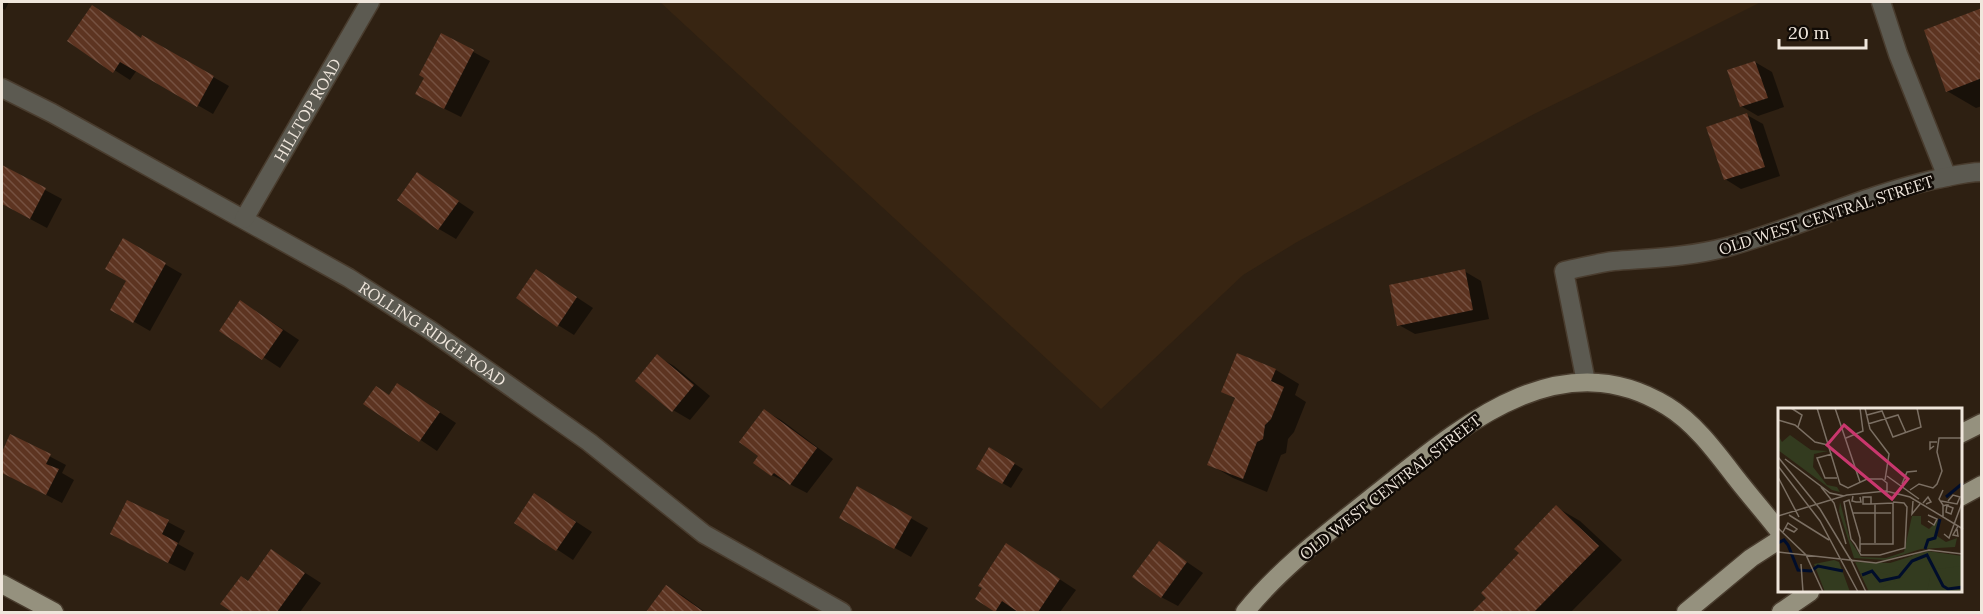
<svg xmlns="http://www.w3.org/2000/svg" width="1983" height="614" font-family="Lora,serif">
	<defs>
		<pattern id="building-back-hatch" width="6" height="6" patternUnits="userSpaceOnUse" patternTransform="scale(1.5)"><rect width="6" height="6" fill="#5d3421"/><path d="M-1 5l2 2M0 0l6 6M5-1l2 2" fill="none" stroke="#755141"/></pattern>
	</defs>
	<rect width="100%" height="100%" fill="#2e2012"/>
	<polygon fill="#382512" points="660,2 1761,2 1643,61 1534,114 1297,242 1243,275 1101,409"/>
	<g fill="#0007">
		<polygon points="2,2 9,2 5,10 2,8"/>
		<polygon points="93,7 142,39 143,37 229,86 213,114 137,70 130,80 69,41"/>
		<polygon points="1982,10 1982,106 1976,108 1947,91"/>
		<polygon points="442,35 490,61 461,117 433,103 426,77"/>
		<polygon points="1755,62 1772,72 1784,107 1758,116 1741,106"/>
		<polygon points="1747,115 1763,124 1780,176 1741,189 1725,179"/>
		<polygon points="2,167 62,199 47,228 2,204"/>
		<polygon points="417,174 474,212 456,239 439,229 399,200"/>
		<polygon points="123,240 182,274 150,331 112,309 128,280"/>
		<polygon points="537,271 593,308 574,335 558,325"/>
		<polygon points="1464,271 1481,281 1489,319 1415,334 1399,325"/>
		<polygon points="257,312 299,340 280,368 222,330"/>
		<polygon points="1238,355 1276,370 1299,384 1295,395 1306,402 1294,432 1288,439 1286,453 1281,455 1267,492 1233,478 1209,464 1236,399 1223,392"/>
		<polygon points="657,356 674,366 710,396 690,420 673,410"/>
		<polygon points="398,385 456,423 437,451 366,403 376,388 390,396"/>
		<polygon points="765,411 781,420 833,459 807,493 772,475 755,462 760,456"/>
		<polygon points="11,436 66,465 62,473 74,480 62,503 2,472 2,455"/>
		<polygon points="990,449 1023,469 1011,488 978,469"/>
		<polygon points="858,488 928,528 911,557 841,518"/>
		<polygon points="535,495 592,532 573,560 516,522"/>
		<polygon points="1556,507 1580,521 1622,560 1571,612 1487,612 1480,606"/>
		<polygon points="168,522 185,531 178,544 194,553 185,571 129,543"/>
		<polygon points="1159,543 1203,573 1178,606 1161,597"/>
		<polygon points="271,551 321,583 300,612 235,612 222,604 249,583"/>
		<polygon points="1023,555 1076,590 1060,612 1021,612 1019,611 1018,612 999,612 977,598"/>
		<polygon points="667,587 683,596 705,612 647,612"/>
	</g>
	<g fill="url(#building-back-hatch)">
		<polygon points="92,5 141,38 142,35 214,76 197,107 120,62 113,73 67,41"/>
		<polygon points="1982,8 1982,78 1946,92 1924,30"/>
		<polygon points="441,33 474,50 444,109 415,94 424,78 419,75"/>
		<polygon points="1755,61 1768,98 1740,107 1727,70"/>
		<polygon points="1747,113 1765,167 1724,180 1706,127"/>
		<polygon points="2,165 46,188 30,219 2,204"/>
		<polygon points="417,172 459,201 438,230 397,200"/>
		<polygon points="123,238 166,263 133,323 110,310 126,281 105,269"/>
		<polygon points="536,269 577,297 557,327 516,298"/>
		<polygon points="1465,269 1473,310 1397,326 1389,285"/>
		<polygon points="240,300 283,330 262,360 219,331"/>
		<polygon points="1237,353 1276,369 1271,381 1284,387 1271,419 1265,425 1263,439 1257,442 1243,479 1207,465 1235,398 1221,392"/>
		<polygon points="657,354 694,385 672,412 635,381"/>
		<polygon points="397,383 440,412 419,442 363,404 376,386 389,395"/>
		<polygon points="764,409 817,448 790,485 774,473 771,476 753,463 758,456 739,442"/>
		<polygon points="10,434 51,454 46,464 59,469 46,495 2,473 2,452"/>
		<polygon points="989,447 1015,463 1002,484 976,469"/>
		<polygon points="857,486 912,517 894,549 839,518"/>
		<polygon points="534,493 576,522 556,551 514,523"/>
		<polygon points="127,500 169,520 162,534 178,543 168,563 110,534"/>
		<polygon points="1556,505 1599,546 1534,612 1472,612 1486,598 1481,593 1519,553 1514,549"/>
		<polygon points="1159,541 1187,562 1161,598 1132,577"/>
		<polygon points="1006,543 1060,579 1038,612 1018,612 1002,601 995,612 975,599 982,588 978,586"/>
		<polygon points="271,549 305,573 277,612 232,612 220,604 241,576 248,581"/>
		<polygon points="666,585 704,612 646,612"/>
	</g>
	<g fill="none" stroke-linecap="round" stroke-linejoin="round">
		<g stroke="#493c2e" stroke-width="21">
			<g id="minor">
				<polyline points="1881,2 1898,54 1947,177"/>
				<path id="s1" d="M2 88 52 113 349 278 430 330 589 442 704 534 842 612"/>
				<path id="s2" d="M244 219 370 2"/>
				<path d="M1586 382 1564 271C1580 268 1597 263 1614 261 1652 258 1690 257 1727 247 1797 228 1862 196 1932 180 1948 177 1965 172 1982 172"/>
			</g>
		</g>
		<g stroke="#493c2e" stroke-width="21">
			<g id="major">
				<polyline points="1960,434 1982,423"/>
				<polyline points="1960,497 1982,485"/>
				<polyline points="2,584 54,612"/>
				<path d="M1245 612C1282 566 1330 531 1376 494 1458 429 1558 339 1667 406 1695 423 1716 452 1736 478 1750 496 1765 513 1779 531"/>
				<polyline points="1686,612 1751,558 1779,540"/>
				<polyline points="1781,612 1810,592"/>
			</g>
		</g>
		<use href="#minor" stroke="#5c5a51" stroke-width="18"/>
		<use href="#major" stroke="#95917e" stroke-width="18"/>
	</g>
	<g text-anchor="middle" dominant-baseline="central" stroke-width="5" stroke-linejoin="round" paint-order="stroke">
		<g font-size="16" fill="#efe6dc" stroke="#110b06">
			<text stroke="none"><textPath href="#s2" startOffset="126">HILLTOP ROAD</textPath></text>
			<text transform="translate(1826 215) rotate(-18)">OLD WEST CENTRAL STREET</text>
			<text stroke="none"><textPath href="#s1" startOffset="496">ROLLING RIDGE ROAD</textPath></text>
			<text transform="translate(1390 487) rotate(-38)">OLD WEST CENTRAL STREET</text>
		</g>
	</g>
	<g transform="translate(1778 408)">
		<rect width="184" height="184" fill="#2e2012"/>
		<path d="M0 27 4 34 12 27 33 42 50 43 36 46 35 59 49 77 59 79 62 84 54 82 0 42ZM62 94 72 132 83 149 108 150 126 144 134 108H143V116L151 121 162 110 159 128 168 134 179 130 177 139 143 141 108 152 76 150 61 103ZM150 143 184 148V184H91L77 154 112 155ZM56 152 61 154 72 184H47L36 156Z" fill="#333b1f"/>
		<path d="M142 145H151L159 161 184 158V184H149L153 164 147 150 136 153 126 168 102 181 96 175V168L85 167 89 160 110 167 141 147 130 149Z" fill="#333b1f"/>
		<path fill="none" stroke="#000d2b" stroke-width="3" d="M168 89 185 75M0 135 6 132 10 137 20 162 33 163 40 158 65 163M147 141 150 132 157 130 162 111M84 167 94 163 102 173 121 169 134 153 149 147 165 178 170 181 185 179"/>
		<path fill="none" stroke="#7b6f63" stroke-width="1.5" d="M13 0 24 7 20 19M39 0 62 76 70 80 89 71H104L109 75V85M57 0 82 74M87 0 92 21 111 46 107 72M89 7 104 3 115 29 143 19 139 0M0 12 17 17 37 34 50 37M90 16 120 7 128 25M68 30 85 23 82 0M156 38 152 41V34H159M54 46 39 50 47 70H59M0 49 42 101 74 154M7 51 52 85 66 88M0 58 42 113 80 184M109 68 141 91M0 69 21 109M124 76 129 64 139 63M43 79 56 95 68 136M132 82 141 76 155 80 159 76 164 63 159 44 161 30H185M75 88 74 93 78 94H83L82 89M135 93 134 106 142 96M163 93 179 96 182 89 175 87 170 93M145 95 150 89 153 94 148 96M165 98 168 97H170V98L175 100 173 106 168 104 169 97M75 105H113M11 107 51 132M0 108 69 87 108 83 132 89 185 121M165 109V97L161 91 165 82M150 113 156 117 159 111 150 107M0 120 28 147 45 184M179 121 180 128 175 127 180 118M5 124 10 115 19 121 16 124 8 120M166 126 171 130 185 92M97 135V96M82 136H115V95L93 96V89H85V96H93M0 144 98 155 151 142 185 146M82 144V130L71 92 66 94 73 131 77 136 83 147H102L127 140 129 99 126 95 115 94M72 150 88 184M23 156 25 184"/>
		<path fill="#c9376e" fill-opacity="0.15" stroke="#c9376e" stroke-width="3" d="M66 17 130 71 114 91 49 37Z"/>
		<rect width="184" height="184" fill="none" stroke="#efe6dc" stroke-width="3"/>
	</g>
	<rect width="1983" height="614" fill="none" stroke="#efe6dc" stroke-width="6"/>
	<path d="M1779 39v9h87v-9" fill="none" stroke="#efe6dc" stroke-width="3"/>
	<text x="1788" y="39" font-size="18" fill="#efe6dc" stroke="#110b06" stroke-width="4.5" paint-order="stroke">20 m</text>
</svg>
